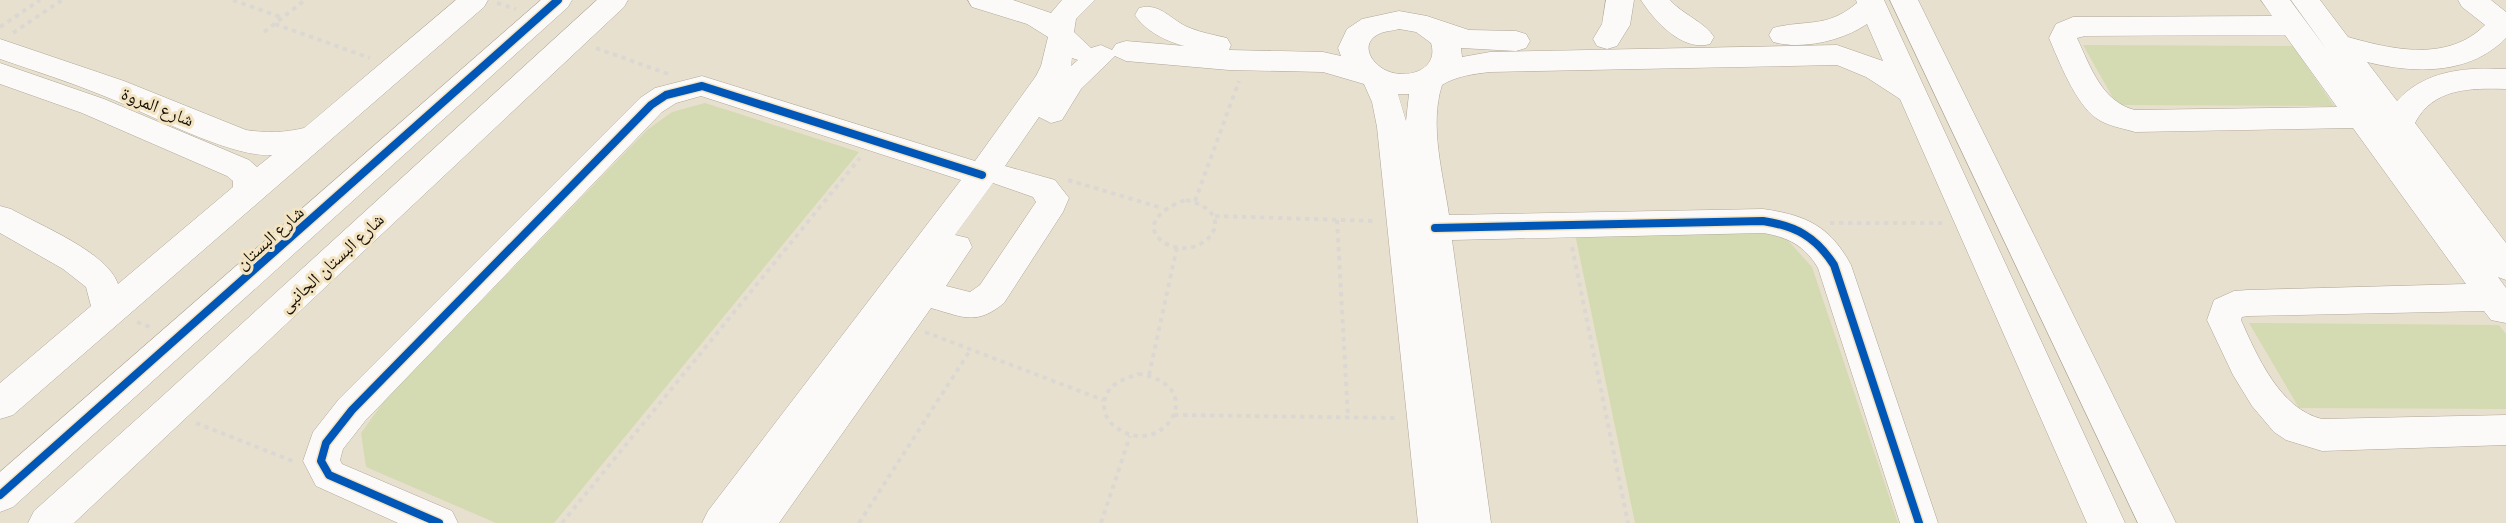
<svg xmlns="http://www.w3.org/2000/svg" width="2506" height="523" font-family="Commissioner,'Noto Naskh Arabic',sans-serif">
	<rect width="100%" height="100%" fill="#e8e0ce"/>
	<g fill="#d4dab1">
		<polygon points="2083,45 2293,46 2334,106 2117,105"/>
		<polygon points="705,103 859,152 554,523 496,523 366,467 361,433 385,400 647,130 672,112"/>
		<polygon points="1575,234 1782,234 1812,267 1898,523 1635,523"/>
		<polygon points="2249,323 2499,325 2506,334 2506,409 2299,408"/>
	</g>
	<g fill="none" stroke-linecap="round" stroke-linejoin="round">
		<g stroke="#ada698" stroke-width="1">
			<g id="minor">
				<path d="M456 0H488L484 7 13 415 0 419V383L91 306 86 287 63 269 0 233V206L11 209C41 226 107 252 118 284L233 187V181L227 176 82 113 0 84V63L104 99 249 160 257 167 272 155C230 158 146 112 104 96 70 82 35 71 0 59V39L124 81 246 130C266 133 284 133 304 128Z"/>
				<polygon points="541,0 572,0 568,7 13,507 0,512 0,472"/>
				<polygon points="597,0 628,0 624,7 74,523 28,523 34,511 157,401"/>
				<path d="M968 0H1013L1051 13 1062 0H1095L1076 19 1074 32 1091 48 1101 45 1112 50 1116 44 1126 41 1185 46C1167 42 1145 31 1135 15L1139 8C1161 2 1171 21 1190 28 1202 33 1215 35 1227 38L1231 45 1229 50 1323 52 1341 56 1338 48 1347 29 1362 19 1399 11 1427 16 1469 30 1516 31 1526 34 1530 41 1526 48 1516 51 1461 48 1462 57 1490 52 1837 45 1883 61 1867 24C1842 41 1802 50 1773 42L1769 35 1773 28C1807 19 1826 29 1857 3L1856 0H1884L2125 523H2087L1900 99 1866 77 1837 65 1490 72C1474 74 1456 76 1442 85 1429 126 1443 173 1449 215L1763 209C1806 215 1830 226 1851 265L1938 523H1900L1818 268C1805 246 1788 237 1763 233L1452 240 1491 523H1418L1377 127 1372 102 1364 84 1323 72 1229 70 1126 61 1115 56 1081 89 1062 120 1051 123 1039 117 1005 166 1055 180 1069 198 1063 212 1004 303C976 326 963 317 931 308L779 523H702L708 511 961 180 701 96 676 103 662 112 365 421 343 449 340 460 342 464 452 511 458 523H398L316 486 303 461 313 432 339 399 640 98 655 88 702 76 975 161 1036 76 1041 66 1048 37 1027 24 972 7ZM1399 29 1416 32 1431 43C1439 68 1411 79 1390 72 1372 66 1357 43 1381 33 1386 31 1393 31 1399 29ZM1072 58 1078 60 1071 66ZM1398 94H1409L1406 121ZM993 183 1033 197 1036 202 980 285 970 292 946 286 972 247 968 238 955 235Z"/>
				<polygon points="1606,0 1634,0 1630,25 1617,46 1607,49 1597,46 1593,39 1602,24"/>
				<path d="M1641 0H1670C1682 14 1706 23 1714 37L1710 44C1683 52 1655 22 1641 0Z"/>
				<polygon points="1890,0 1918,0 2176,523 2138,523"/>
				<path d="M2261 0H2290L2327 50 2291 0H2320L2348 37C2394 50 2448 62 2485 25L2462 7 2458 0H2491L2506 12V38C2470 75 2415 74 2367 62L2397 101C2425 70 2466 67 2506 69V89C2470 88 2433 88 2415 123L2506 243V280L2498 277 2506 288V323L2491 320 2484 311 2248 316 2242 317 2241 320C2257 356 2280 409 2322 419L2506 415V445L2322 451 2286 440 2274 432 2252 406 2233 375 2207 320 2214 300 2234 291 2248 290 2466 284 2353 128 2135 132C2122 128 2107 126 2096 118 2075 103 2059 61 2049 38L2056 24 2073 17 2272 16ZM2285 35 2337 107 2135 110C2102 102 2090 66 2077 38L2085 36Z"/>
			</g>
		</g>
		<g stroke="#dbd8d3" stroke-width="4" stroke-dasharray="4.5 4.5" stroke-linecap="butt">
			<polyline points="233,0 283,18"/>
			<polyline points="497,3 516,9"/>
			<polyline points="275,24 370,58"/>
			<polyline points="0,27 40,0"/>
			<polyline points="264,32 305,0"/>
			<polyline points="13,33 62,0"/>
			<polyline points="596,48 668,74"/>
			<polyline points="1068,180 1162,208"/>
			<path d="M1186 200C1248 215 1197 267 1162 241 1139 223 1170 204 1186 200Z"/>
			<polyline points="1195,201 1239,81"/>
			<polyline points="1215,216 1376,221"/>
			<polyline points="1337,220 1348,418"/>
			<polyline points="1830,223 1945,223"/>
			<polyline points="1572,247 1628,523"/>
			<polyline points="137,322 152,328"/>
			<polyline points="925,332 1103,400"/>
			<path d="M1138 374C1214 385 1160 465 1113 425 1100 414 1101 392 1117 383 1123 379 1131 377 1138 374Z"/>
			<polyline points="1149,375 1177,247"/>
			<polyline points="1174,415 1399,418"/>
			<polyline points="196,423 295,462"/>
			<polyline points="562,523 860,158"/>
			<polyline points="859,523 971,349"/>
			<polyline points="1101,523 1130,436"/>
		</g>
		<use href="#minor" fill="#fcfaf8" fill-rule="evenodd"/>
		<g stroke="#f3e4c3" stroke-width="11">
			<g id="cycleway">
				<path d="M1435 228 1763 221C1796 226 1816 237 1834 265L1919 523"/>
				<polyline points="0,495 558,0"/>
				<polyline points="439,523 329,475 321,461 326,443 352,410 651,105 666,95 702,86 982,175"/>
			</g>
		</g>
		<use href="#cycleway" stroke="#0057b8" stroke-width="8"/>
	</g>
	<g text-anchor="middle" dominant-baseline="central" stroke-width="6" stroke-linejoin="round" paint-order="stroke">
		<g font-size="18" fill="#181207" stroke="#f3e4c3">
			<text transform="translate(158 106) rotate(22)">شارع المروة</text>
			<text transform="translate(269 237) rotate(-42)">شارع البستان</text>
			<text transform="translate(331 262) rotate(-43)">شارع البستان الجانبى</text>
		</g>
	</g>
</svg>
